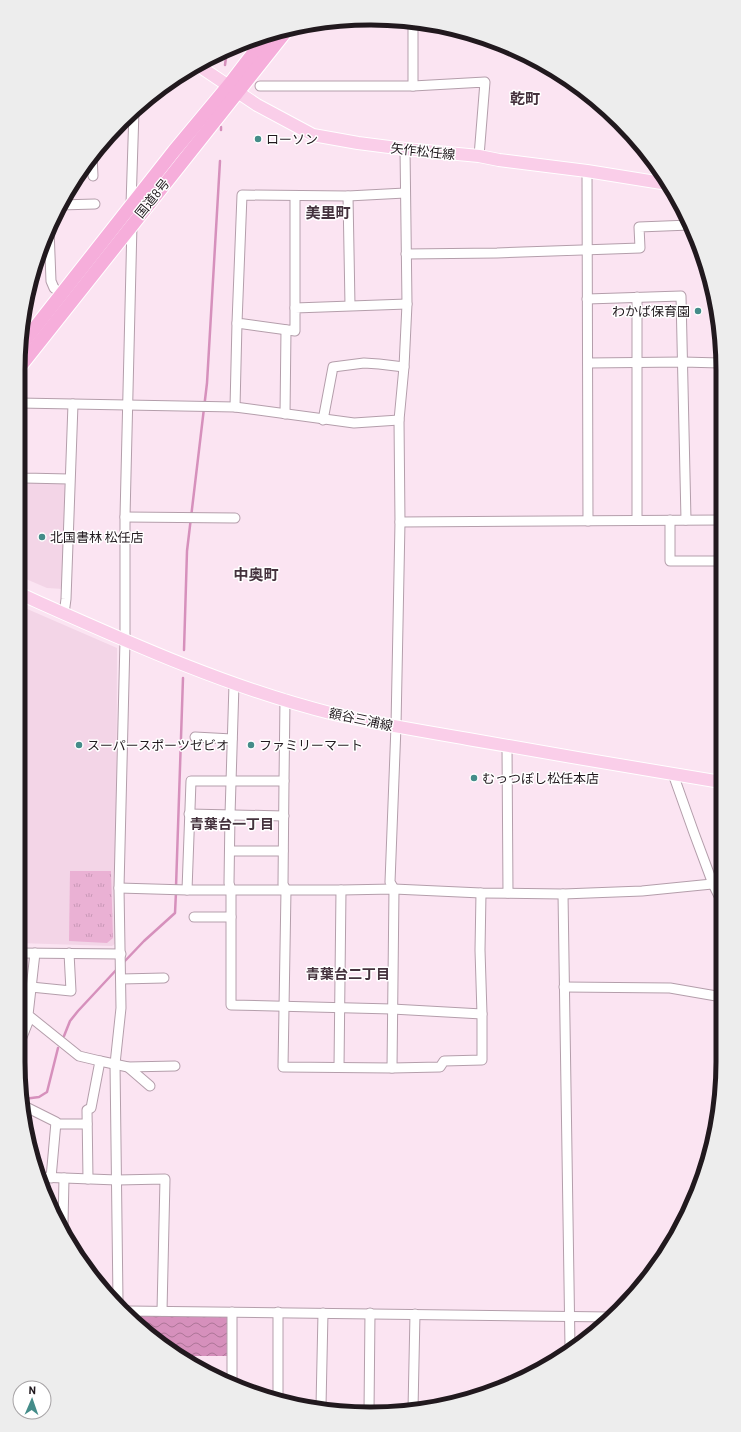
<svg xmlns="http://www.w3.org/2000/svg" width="741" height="1432" font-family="Barlow,'Noto Sans JP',sans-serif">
	<defs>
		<pattern id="park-tufts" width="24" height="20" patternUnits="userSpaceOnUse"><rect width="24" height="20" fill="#eab1d4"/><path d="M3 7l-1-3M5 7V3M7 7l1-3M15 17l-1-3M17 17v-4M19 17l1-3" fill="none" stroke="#c898b6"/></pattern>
		<pattern id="water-waves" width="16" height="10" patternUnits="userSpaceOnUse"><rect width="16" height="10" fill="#d690bc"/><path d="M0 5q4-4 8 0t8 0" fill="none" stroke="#ad7598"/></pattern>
	</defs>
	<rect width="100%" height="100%" fill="#fbe4f2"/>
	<g fill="#f3d5e7">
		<polygon points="19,477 59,481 66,486 63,589 47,588 19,576"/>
		<polygon points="18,605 117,648 116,943 112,946 18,943"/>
	</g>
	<g fill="url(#park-tufts)">
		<polygon points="70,871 111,871 113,938 107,943 69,941"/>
		<polygon points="178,1356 196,1357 195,1364"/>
	</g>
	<polygon fill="url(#water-waves)" points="133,1315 227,1317 230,1319 229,1356 178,1356"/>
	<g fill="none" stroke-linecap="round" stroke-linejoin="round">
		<g stroke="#d690bc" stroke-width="2.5">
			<polyline points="225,65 227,50"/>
			<polyline points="221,130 221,127"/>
			<polyline points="184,650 187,551 207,383 220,161"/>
			<polyline points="176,887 183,678"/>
			<polyline points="123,963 144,941 175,913 176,892"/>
			<polyline points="64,1036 70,1021 78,1011 118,968"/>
			<polyline points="24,1099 39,1097 47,1092 58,1048"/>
		</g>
		<g stroke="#b49eab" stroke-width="11">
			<g id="minor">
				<polyline points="413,22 413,86"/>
				<polyline points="260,86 413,86 485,82 479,156"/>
				<polyline points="92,155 93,176"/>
				<polyline points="587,171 588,521"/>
				<polyline points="405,193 348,196 242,195 237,323 295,331 295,308 407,304"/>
				<polyline points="295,196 295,308"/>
				<polyline points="348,196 350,305"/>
				<polyline points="60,205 95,204"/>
				<polyline points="49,229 51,281 54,288 61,293"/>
				<polyline points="406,254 497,253 640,248 639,227 690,225"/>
				<polyline points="587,299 681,296 686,520"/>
				<polyline points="588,363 683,362 720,363"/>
				<polyline points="19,403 235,407 354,423 399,420"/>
				<polyline points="20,403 19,473 24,478 69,479"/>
				<polyline points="235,407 237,323"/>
				<polyline points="285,414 286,330"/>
				<polyline points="323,420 333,367 364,363 379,364 404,367"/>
				<polyline points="125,517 235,518"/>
				<polyline points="637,520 637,297"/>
				<polyline points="670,520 670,561 721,561"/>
				<polyline points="400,522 721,520"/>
				<polyline points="64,614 66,599 73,404"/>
				<polyline points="234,684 230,815 229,883 231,890 231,1005 392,1009 482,1014 480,950 481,893"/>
				<polyline points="195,737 232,739"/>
				<polyline points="507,746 508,893"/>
				<polyline points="673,774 694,833 713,884 722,902"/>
				<polyline points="284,781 285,699"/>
				<polyline points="189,814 284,816"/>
				<polyline points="230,851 283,851"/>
				<polyline points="119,888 187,890 341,890 394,889 481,893 563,894 642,891 722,883"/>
				<polyline points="187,890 191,781 284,781 283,884 286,890 283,1067 392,1068 394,889 390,882 396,726 400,522 399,420 404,367 407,304 405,149"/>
				<polyline points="563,894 570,1347"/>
				<polyline points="194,917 231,917"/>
				<polyline points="18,953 121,954"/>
				<polyline points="35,953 28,1015 79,1056 100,1061"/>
				<polyline points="121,979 164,978"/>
				<polyline points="31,987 71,991 69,953"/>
				<polyline points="564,987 670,988 722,997"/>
				<polyline points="18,1047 30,1017"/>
				<polyline points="128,1067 150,1086"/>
				<polyline points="339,1067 341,890"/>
				<polyline points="392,1068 440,1067 444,1061 482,1060 482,1014"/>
				<polyline points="26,1107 56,1122 51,1178"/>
				<polyline points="56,1124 87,1124"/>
				<polyline points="38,1177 117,1180 165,1179 162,1311"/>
				<polyline points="88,1179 87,1110 91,1108 100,1061 128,1067 175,1066"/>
				<polyline points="63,1224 64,1178"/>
				<polyline points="118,1301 115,1064 121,1008 119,888 125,640 125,517 132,224 131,205 134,110"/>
				<polyline points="128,1311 612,1317"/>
				<polyline points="232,1312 232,1381"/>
				<polyline points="278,1401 278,1312"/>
				<polyline points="321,1406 323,1313"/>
				<polyline points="413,1409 415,1314"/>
				<polyline points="369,1411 370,1313"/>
			</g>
		</g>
		<g stroke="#fff" stroke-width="14">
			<g id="major">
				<polyline points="196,64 257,105 313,135 358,143 405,149 479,156 499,160 587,171 668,184"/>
				<path d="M18 593C121 639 225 687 334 714 378 724 423 731 468 739 552 754 637 768 721 782"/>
			</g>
		</g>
		<g stroke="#fff" stroke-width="15">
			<g id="highway">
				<polyline points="19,348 174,151 229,85 268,34"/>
				<polyline points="19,368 287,30"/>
			</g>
		</g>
		<use href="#minor" stroke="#fff" stroke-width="9"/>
		<use href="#major" stroke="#facee9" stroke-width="12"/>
		<use href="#highway" stroke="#f6aedb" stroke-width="13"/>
	</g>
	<g fill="#448c89" stroke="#fff" stroke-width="1.5">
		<circle cx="258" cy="139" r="4"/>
		<circle cx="698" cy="311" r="4"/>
		<circle cx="42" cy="537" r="4"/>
		<circle cx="79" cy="745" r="4"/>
		<circle cx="251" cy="745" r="4"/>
		<circle cx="474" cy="778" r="4"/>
	</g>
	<g text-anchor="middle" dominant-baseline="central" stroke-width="3" stroke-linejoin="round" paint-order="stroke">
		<g font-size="13" fill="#21191e" stroke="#fff" text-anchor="start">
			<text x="266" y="139">ローソン</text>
			<text x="690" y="311" text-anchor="end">わかば保育園</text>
			<text x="50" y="537">北国書林 松任店</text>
			<text x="87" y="745">スーパースポーツゼビオ</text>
			<text x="259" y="745">ファミリーマート</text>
			<text x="482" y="778">むっつぼし松任本店</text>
		</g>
		<g font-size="13" fill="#21191e" stroke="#fff">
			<text transform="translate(423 151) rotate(6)">矢作松任線</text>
			<text transform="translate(152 198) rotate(-51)">国道8号</text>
			<text transform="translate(361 719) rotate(12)">額谷三浦線</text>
		</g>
		<g font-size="14" font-weight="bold" fill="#44323d" stroke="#fff">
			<text x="232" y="823">青葉台一丁目</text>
			<text x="348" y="973">青葉台二丁目</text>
		</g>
		<g font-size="15" font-weight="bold" fill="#44323d" stroke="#fff">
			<text x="525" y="98">乾町</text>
			<text x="328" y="212">美里町</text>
			<text x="256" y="574">中奥町</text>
		</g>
	</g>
	<path d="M0 0H741V1432H0ZM370 25H371A345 345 0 0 1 716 370V1062A345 345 0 0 1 371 1407H370A345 345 0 0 1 25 1062V370A345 345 0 0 1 370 25Z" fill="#ededed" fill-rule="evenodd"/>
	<path fill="none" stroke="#21191e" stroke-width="5" d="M370 25H371A345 345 0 0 1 716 370V1062A345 345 0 0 1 371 1407H370A345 345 0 0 1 25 1062V370A345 345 0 0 1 370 25Z"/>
	<g transform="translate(32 1400) rotate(2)"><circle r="19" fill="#ffffff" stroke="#a6a3a5"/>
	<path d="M0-3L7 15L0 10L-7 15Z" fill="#448c89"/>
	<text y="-6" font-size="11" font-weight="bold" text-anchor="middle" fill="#21191e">N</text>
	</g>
</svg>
